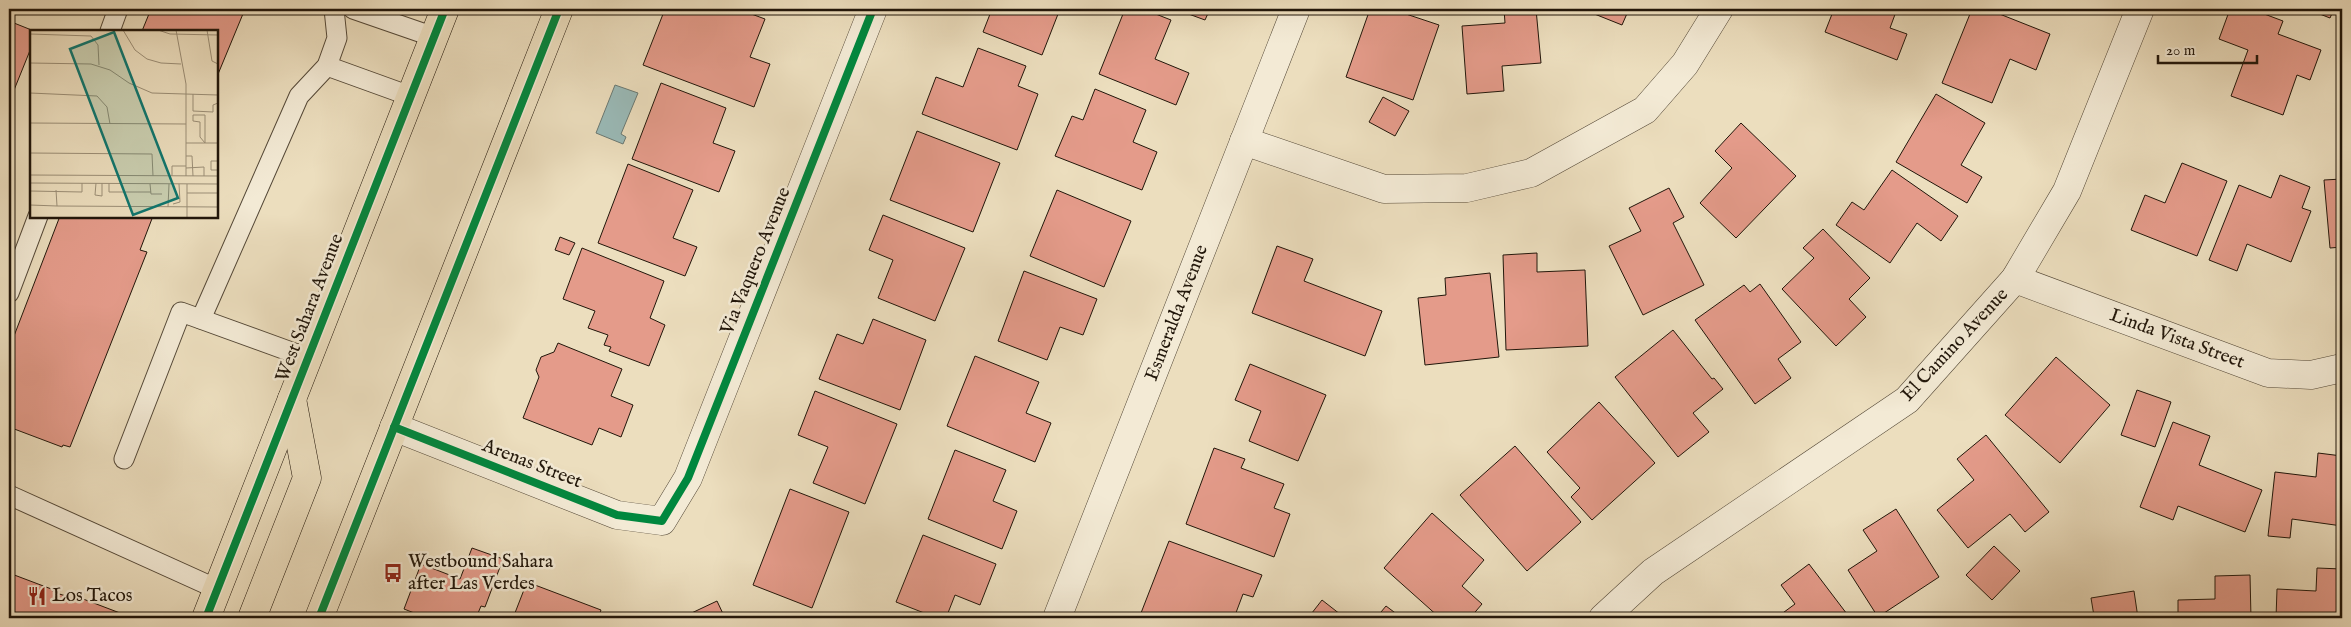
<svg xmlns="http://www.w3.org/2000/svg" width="2351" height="627" font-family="'IM FELL English',serif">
	<rect width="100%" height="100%" fill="#ecdebe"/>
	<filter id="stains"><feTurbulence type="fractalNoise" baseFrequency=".004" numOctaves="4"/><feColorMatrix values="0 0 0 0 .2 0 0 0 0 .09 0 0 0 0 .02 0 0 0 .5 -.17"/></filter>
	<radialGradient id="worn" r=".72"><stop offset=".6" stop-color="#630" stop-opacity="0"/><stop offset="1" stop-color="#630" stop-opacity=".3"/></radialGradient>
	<polygon fill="#9abbb9" stroke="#6a7973" points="615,85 638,93 621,134 626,137 623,144 596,133"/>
	<g fill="#e49b8a" stroke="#21160a">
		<polygon points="151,9 245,9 216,79 216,31 142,31"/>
		<polygon points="665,9 738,9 765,19 750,57 770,64 754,107 643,65"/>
		<polygon points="992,9 1060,9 1042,55 983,32"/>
		<polygon points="1125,9 1143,9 1171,20 1155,59 1189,73 1176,105 1099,74"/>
		<polygon points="1175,9 1210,9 1205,20"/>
		<polygon points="1370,9 1407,9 1406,14 1439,25 1413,100 1346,77"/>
		<polygon points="1504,9 1536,9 1541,63 1502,66 1504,91 1467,94 1462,26 1505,23"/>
		<polygon points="1582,9 1629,9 1622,25"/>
		<polygon points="1834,9 1897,9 1890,28 1907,34 1897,60 1825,32"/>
		<polygon points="1972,9 1987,9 2050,34 2036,70 2010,59 1992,103 1942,83"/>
		<polygon points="2230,9 2251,9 2283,21 2278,34 2321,50 2310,80 2297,75 2283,115 2231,96 2248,50 2219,39"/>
		<polygon points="2307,9 2334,9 2330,18"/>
		<polygon points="9,21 34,31 31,31 31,48 10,100 9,99"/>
		<polygon points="978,48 1026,66 1018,86 1038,94 1017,150 922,114 936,77 963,87"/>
		<polygon points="661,83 726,108 713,143 735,151 719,192 632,159"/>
		<polygon points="1095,89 1146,110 1133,142 1157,152 1142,190 1055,156 1072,116 1083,120"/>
		<polygon points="1936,94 1985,123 1961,165 1982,177 1967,203 1896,162"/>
		<polygon points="1383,97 1409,111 1395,136 1369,122"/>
		<polygon points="1741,123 1796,176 1736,238 1700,203 1732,168 1715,151"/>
		<polygon points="917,131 1000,163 973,232 890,200"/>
		<polygon points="2182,163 2227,181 2197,256 2131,230 2145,195 2165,203"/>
		<polygon points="628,164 693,190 673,238 697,247 685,276 598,243"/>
		<polygon points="1892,170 1958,216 1941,241 1917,223 1890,263 1836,225 1852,202 1864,210"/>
		<polygon points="2280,175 2310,187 2302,208 2311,211 2291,262 2247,244 2237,271 2209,260 2239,185 2271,198"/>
		<polygon points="2342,179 2342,247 2330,248 2324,180"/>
		<polygon points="1669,188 1684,217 1673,223 1704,285 1643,315 1609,246 1641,231 1629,208"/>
		<polygon points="1057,190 1131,221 1104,287 1030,256"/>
		<polygon points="883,215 965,248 935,321 878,298 893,260 869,250"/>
		<polygon points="60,216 153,216 140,250 147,252 70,447 63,445 62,447 9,427 9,349"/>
		<polygon points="1823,229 1870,278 1849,299 1866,317 1836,346 1782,289 1814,258 1803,248"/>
		<polygon points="560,237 575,243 569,255 555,250"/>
		<polygon points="1277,246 1313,259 1304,281 1382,311 1365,356 1252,313"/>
		<polygon points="582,248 664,281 650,318 665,325 649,366 609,351 611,347 604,345 608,335 588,328 595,311 563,299"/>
		<polygon points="1537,253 1537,272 1585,270 1588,346 1506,350 1503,255"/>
		<polygon points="1024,271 1097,299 1083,335 1060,327 1047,360 998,341"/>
		<polygon points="1490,273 1499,357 1425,365 1418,298 1446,295 1445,278"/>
		<polygon points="1760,284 1801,342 1778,359 1791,378 1755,404 1695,320 1744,285 1750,292"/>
		<polygon points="873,319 926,340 900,410 819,379 837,334 863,344"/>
		<polygon points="1673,330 1712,379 1714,378 1723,389 1693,413 1709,432 1678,457 1615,377"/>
		<polygon points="558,343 622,369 611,396 633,405 621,437 599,428 592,445 523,418 539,377 536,370 541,357 554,352"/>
		<polygon points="975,356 1039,382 1026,413 1051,423 1035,462 947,426"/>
		<polygon points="2056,357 2110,405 2060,463 2005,415"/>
		<polygon points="1250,364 1326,395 1298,461 1249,441 1261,411 1235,400"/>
		<polygon points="2137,390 2171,402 2155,447 2121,435"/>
		<polygon points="815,391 897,424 865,504 813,483 828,447 798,435"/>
		<polygon points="1599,402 1655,463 1592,520 1571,497 1580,488 1547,452"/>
		<polygon points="2173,422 2210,436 2199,465 2262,490 2245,532 2178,506 2173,520 2140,507"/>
		<polygon points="1986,435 2049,512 2025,532 2010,514 1968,548 1937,510 1974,480 1957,459"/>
		<polygon points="1515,446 1581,522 1527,571 1460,495"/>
		<polygon points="1214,448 1245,459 1241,468 1284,484 1274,508 1290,514 1274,557 1186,524"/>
		<polygon points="955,450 1006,470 993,501 1017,511 1002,549 928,519"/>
		<polygon points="2318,453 2342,456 2342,526 2292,519 2290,538 2268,536 2275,472 2316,477"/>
		<polygon points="790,489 849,512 812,608 753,585"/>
		<polygon points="1896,509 1939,577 1878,617 1848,570 1877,551 1863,530"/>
		<polygon points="1432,513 1484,560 1462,586 1482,604 1470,618 1440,618 1384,568"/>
		<polygon points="923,535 996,564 980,605 955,595 946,618 937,618 896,602"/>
		<polygon points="1169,541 1262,575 1253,597 1243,594 1234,618 1156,618 1141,613"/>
		<polygon points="1994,546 2020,571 1992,600 1966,575"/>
		<polygon points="472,548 503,559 485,607 481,606 476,618 427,618 404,609 421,564 460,579"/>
		<polygon points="1809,564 1850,618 1776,618 1795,604 1781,585"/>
		<polygon points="2317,568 2342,569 2342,618 2276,618 2277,589 2316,591"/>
		<polygon points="9,573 54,590 53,592 69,597 70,594 120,613 118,618 9,618"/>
		<polygon points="2250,575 2251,618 2178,618 2178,600 2215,599 2215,576"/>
		<polygon points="527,582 601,610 598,618 513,618"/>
		<polygon points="2134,591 2138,618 2082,618 2094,616 2091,598"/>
		<polygon points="1322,600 1345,618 1308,618"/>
		<polygon points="717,601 725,618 681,618"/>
		<polygon points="1386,606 1402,618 1376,618"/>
	</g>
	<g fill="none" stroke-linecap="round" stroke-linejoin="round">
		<g stroke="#544837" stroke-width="21">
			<g id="lane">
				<polyline points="353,9 434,37"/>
				<polyline points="110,31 118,9"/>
				<polyline points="327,66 410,96"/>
				<polyline points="9,293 38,216"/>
				<polyline points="201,319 299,96 327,66 337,38 334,9"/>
				<polyline points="124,459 181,312 308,358"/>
				<polyline points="9,495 217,589"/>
			</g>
		</g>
		<g stroke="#544837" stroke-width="29">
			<g id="street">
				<polyline points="1244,141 1384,189 1467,188 1531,173 1645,110 1685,64 1719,9"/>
				<polyline points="2015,279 2268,373 2311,375 2342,368"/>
				<polyline points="394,427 617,515 662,521 688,478 873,9"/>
				<polyline points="1057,618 1296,9"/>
				<polyline points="1603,618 1653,572 1907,400 2015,279 2067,191 2140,9"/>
			</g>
		</g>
		<g stroke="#21160a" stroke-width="29">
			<g id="primary">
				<polyline points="206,618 445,9"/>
				<polyline points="252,618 307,478 292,399"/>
				<polyline points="319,618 559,9"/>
			</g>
		</g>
		<use href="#lane" stroke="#f3ead5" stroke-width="19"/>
		<use href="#street" stroke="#f3ead5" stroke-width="28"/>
		<use href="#primary" stroke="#ecdebe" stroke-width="28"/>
		<g stroke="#f3ead5" stroke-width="11">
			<g id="cycleway">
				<polyline points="394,427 617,515 662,521 688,478 873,9"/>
				<polyline points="206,618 445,9"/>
				<polyline points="319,618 559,9"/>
			</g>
		</g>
		<use href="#cycleway" stroke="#00873e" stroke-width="8"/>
	</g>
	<defs>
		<g id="bus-bare" transform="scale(1.5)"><path d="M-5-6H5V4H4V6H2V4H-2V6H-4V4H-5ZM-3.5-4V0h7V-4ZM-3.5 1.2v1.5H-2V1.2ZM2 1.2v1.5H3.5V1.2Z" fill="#8f2418" stroke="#f3ead5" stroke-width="2.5" paint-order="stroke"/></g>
		<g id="restaurant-bare" transform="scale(1.5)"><path d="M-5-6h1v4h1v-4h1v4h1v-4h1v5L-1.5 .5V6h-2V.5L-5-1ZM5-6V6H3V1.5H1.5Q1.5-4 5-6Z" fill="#8f2418" stroke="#f3ead5" stroke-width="2.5" paint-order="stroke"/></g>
	</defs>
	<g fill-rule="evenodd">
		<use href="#bus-bare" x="393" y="573"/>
		<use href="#restaurant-bare" x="37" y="596"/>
	</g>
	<g text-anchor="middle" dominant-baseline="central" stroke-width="5" stroke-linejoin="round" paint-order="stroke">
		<g font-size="19" fill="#21160a" stroke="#f3ead5">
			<text transform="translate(756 261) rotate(-68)">Via Vaquero Avenue</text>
			<text transform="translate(310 308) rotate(-69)">West Sahara Avenue</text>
			<text transform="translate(1177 313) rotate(-69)">Esmeralda Avenue</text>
			<text transform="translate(2177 339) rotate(20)">Linda Vista Street</text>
			<text transform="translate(1955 345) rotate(-47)">El Camino Avenue</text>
			<text transform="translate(532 464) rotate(21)">Arenas Street</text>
		</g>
		<g font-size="19" fill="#21160a" stroke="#f3ead5" text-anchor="start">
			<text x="408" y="562">Westbound Sahara<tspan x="408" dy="22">after Las Verdes</tspan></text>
			<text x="52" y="596">Los Tacos</text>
		</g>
	</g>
	<g transform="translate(30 30)">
		<rect width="188" height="188" fill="#ecdebe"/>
		<path fill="none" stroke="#9b8e76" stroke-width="1" d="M93 0 105 20 117 29 131 33 151 34M128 0 140 4 188 5M146 0 156 54V146M177 0 182 31 188 34M0 4 61 6 68 15 69 35M0 33 61 34 80 40 99 53 122 63 188 65M0 63 67 66 77 77 80 94M163 64V81L183 82V75L188 73M163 85H175V113L170 107V92L163 91ZM0 93 156 94M156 113H188M0 123 122 124 123 146M156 126H162L163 146M188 131H181V140H188M156 138 174 137V146M0 145 188 146M142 146V136H156M0 153 188 154M66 153 65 165 72 166V153M79 153V162H121M120 154 121 164H132M157 154V187M0 161 52 162V153M157 163H188M143 174 150 172 149 154M0 175 27 176 26 160M27 176 188 177M138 177 139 154"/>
		<path fill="#0f766e" fill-opacity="0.15" stroke="#0f766e" stroke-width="2.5" d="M84 2 148 168 103 185 40 19Z"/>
		<rect width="188" height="188" fill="none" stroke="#21160a" stroke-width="2.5"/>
	</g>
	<rect width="2351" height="627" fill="none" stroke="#ecdebe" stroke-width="30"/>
	<rect x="10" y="10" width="2331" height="607" fill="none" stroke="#21160a" stroke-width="2.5"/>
	<rect x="15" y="15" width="2321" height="597" fill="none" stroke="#21160a"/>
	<path d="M2158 55v8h99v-8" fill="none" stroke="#21160a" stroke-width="2.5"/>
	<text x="2166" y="55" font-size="15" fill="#21160a" stroke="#f3ead5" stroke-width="4" paint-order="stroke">20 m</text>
	<rect width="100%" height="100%" filter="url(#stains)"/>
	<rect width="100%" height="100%" fill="url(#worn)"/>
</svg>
